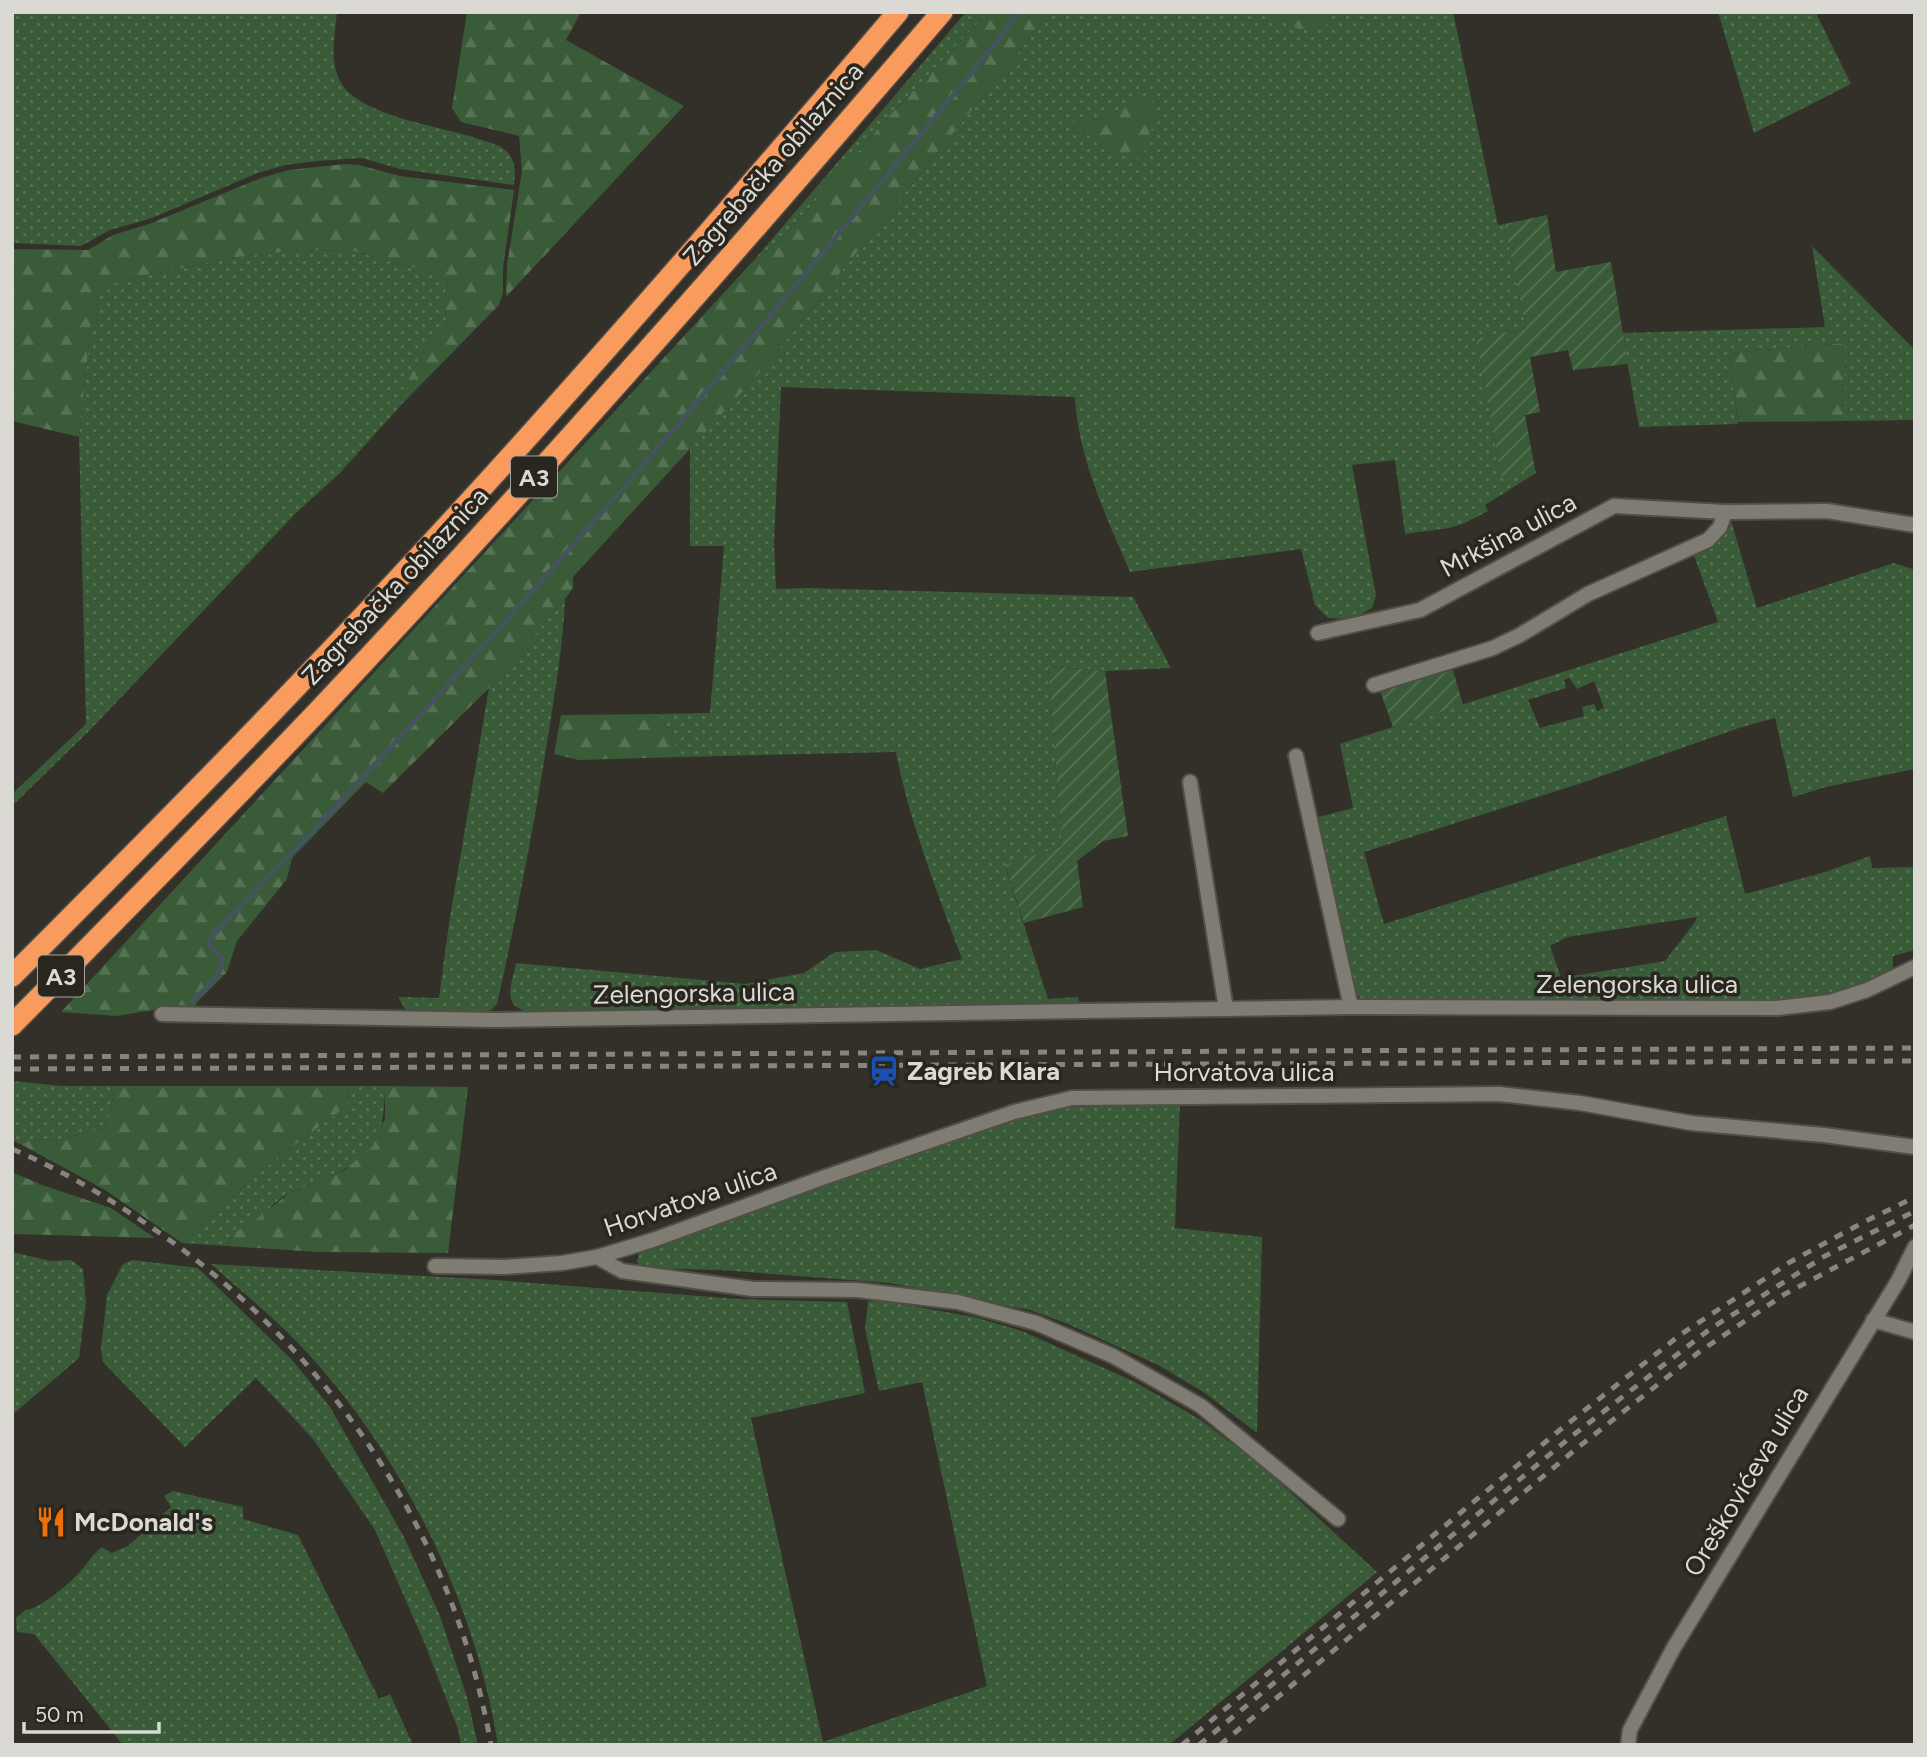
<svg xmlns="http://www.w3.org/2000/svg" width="1927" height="1757" font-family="Figtree,sans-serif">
	<defs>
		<pattern id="grass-dots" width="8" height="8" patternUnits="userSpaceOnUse" patternTransform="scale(1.75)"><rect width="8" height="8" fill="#395b38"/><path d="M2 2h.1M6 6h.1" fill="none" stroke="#557254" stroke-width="1.8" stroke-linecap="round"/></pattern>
		<pattern id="forest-firs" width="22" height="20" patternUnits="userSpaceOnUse" patternTransform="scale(1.75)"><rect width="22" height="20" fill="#395b38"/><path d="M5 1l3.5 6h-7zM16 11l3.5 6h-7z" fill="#557254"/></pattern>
		<pattern id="garden-furrows" width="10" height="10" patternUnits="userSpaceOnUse" patternTransform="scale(1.75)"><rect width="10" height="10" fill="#395b38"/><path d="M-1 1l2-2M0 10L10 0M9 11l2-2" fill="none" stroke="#557254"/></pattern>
	</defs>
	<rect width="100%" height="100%" fill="#323028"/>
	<g fill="url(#grass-dots)" fill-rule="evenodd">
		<path d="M12 12H337C335 34 329 61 340 81 358 116 440 126 476 138 487 142 501 144 509 154 516 163 515 174 514 185L400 169 361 158 317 161 286 165 258 173 152 218 110 230 81 246 12 243Z"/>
		<polygon points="966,12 988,12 894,111 779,242 754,260"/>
		<path d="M1051 12H1263L1299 28 1328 24 1327 12H1453L1498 225 1504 224 1526 328 1476 338 1501 475 1535 469 1536 473 1485 505 1488 511 1465 523 1449 528 1405 534 1395 460 1352 465 1376 596 1372 608 1352 619 1328 618 1315 605 1301 549 1130 572C1106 516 1078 458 1075 397L781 387 774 543 776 589 806 588 1133 597 1171 668 1105 671 1048 666 1062 846 1005 866 1048 999 1078 997 1080 1003 1077 1005 530 1012C500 1006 512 985 516 963L745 984 804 973 835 952 876 950 920 969 962 959C938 894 909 821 896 752L681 757 660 714 710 713 724 546H690V448L761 371ZM1103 118 1111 154 1073 123Z"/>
		<polygon points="1718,12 1819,12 1817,15 1851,84 1754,133"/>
		<polygon points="1812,246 1915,350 1913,360 1915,420 1845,421 1844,343 1729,353 1738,424 1639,427 1622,333 1825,327"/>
		<polygon points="300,250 353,251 440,275 448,282 444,302 447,325 426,346 400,396 403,403 339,474 296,513 91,729 12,806 12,794 86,724 79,437 91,323 97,322 98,286 229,258"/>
		<path d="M1731 521 1757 608 1894 563 1915 570V769L1826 787 1793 797 1775 718 1739 728 1582 783 1364 852 1384 924 1726 816 1745 894 1825 872 1870 856 1872 868 1915 867V950L1893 956V967L1889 972 1855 988 1827 997 1777 1002H1366L1354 993 1315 818 1353 808 1340 744 1718 622 1693 553 1715 542ZM1569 678 1577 689 1594 681 1604 708 1597 711 1594 704 1582 707 1584 716 1540 728 1528 700 1566 688 1564 680ZM1697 917 1695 922 1665 961 1561 978 1550 946 1567 937Z"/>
		<path d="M565 599C563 646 555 691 548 737 534 826 517 915 497 1004L491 1010 484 1013 407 1012 398 997 439 998 449 923 489 688Z"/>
		<polygon points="12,1081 62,1086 115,1086 110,1114 104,1128 63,1139 28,1140 24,1146 12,1140"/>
		<path d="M349 1086H385C384 1147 372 1159 317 1182 307 1186 296 1189 287 1194 274 1202 266 1213 254 1222 240 1232 234 1228 227 1246L182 1243 225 1206 258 1173 340 1111 347 1103Z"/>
		<polygon points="1180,1102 1175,1228 1262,1237 1257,1433 1205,1393 1158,1365 1068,1324 1030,1310 890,1283 721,1270 640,1268 637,1261 640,1250 832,1180 1037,1113 1065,1105"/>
		<polygon points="12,1252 51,1261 71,1260 83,1269 86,1303 79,1358 12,1415"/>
		<polygon points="133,1260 198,1268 293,1361 330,1407 404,1537 440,1616 467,1697 478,1745 461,1745 458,1729 424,1642 375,1530 313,1439 256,1378 185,1447 103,1362 101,1349 107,1295 123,1264"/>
		<path d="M211 1264 496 1280 738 1299 847 1302 865 1393 751 1418 823 1742 987 1686 922 1382 879 1391 865 1329 868 1302 879 1300 974 1317 1022 1331 1135 1382 1201 1420 1265 1469 1377 1572 1169 1745H498C476 1602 400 1451 301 1346 273 1317 241 1291 211 1264Z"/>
		<path d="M173 1491 243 1507V1519L298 1535 379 1699 390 1694 413 1745H123L34 1634 17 1632 16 1618 25 1610C38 1610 66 1586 76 1576 86 1567 91 1555 102 1547L111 1553 128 1546 171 1507 164 1496Z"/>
	</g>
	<g fill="url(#forest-firs)">
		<polygon points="467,12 581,12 566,40 684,106 506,297 507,265 522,171 519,136 461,122 452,108"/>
		<polygon points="988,12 1051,12 761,371 573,577 573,588 565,599 489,688 383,793 366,782 292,858 287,879 237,941 227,972 198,1001 192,1011 160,1009 116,1016 61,1012 754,260 779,242 894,111"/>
		<polygon points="1263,12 1327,12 1329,24 1299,29"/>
		<polygon points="1137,99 1152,101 1155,119 1142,159 1111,154 1072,123 1103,118"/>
		<polygon points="345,164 359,165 400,176 514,190 503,268 503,293 499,305 403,403 400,396 426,346 447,325 444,302 448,282 440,275 353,251 300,250 229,258 98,286 97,323 91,324 79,437 12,421 12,249 88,250 113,235 149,224 261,178 289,170"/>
		<polygon points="1845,343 1845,421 1738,422 1729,353"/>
		<polygon points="660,714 681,757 579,760 554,754 561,715"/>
		<polygon points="115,1086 349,1086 347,1103 340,1111 258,1173 225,1206 182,1243 105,1190 24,1146 28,1140 63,1139 104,1128 110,1114"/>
		<polygon points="385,1086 468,1087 448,1253 317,1252 227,1246 234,1232 251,1224 289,1193 345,1170 373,1146 385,1118"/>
		<polygon points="12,1172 42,1185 111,1208 155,1238 12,1234"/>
	</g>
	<g fill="url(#garden-furrows)">
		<polygon points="1547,215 1556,272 1611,262 1628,364 1573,370 1568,350 1530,357 1540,412 1525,415 1535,469 1501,476 1476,338 1526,328 1504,224"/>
		<polygon points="1048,666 1105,671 1128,836 1103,841 1077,861 1083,907 1024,923 1005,865 1062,846"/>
		<polygon points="1453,670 1463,705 1393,727 1380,691"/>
	</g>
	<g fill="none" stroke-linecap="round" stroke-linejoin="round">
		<path stroke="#44545d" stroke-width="5" d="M192 1001C203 990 223 976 222 959L208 944 213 935C433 708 643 471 844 227 903 155 963 85 1020 12"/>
		<g stroke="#504e47" stroke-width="18">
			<g id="street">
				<polyline points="1318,633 1420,610 1614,506 1725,512 1827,511 1915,525"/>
				<polyline points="1374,685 1493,648 1520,635 1588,594 1708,540 1720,527 1725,512"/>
				<polyline points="1296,756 1351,1007"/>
				<polyline points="1190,782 1226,1009"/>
				<polyline points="162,1014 497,1020 1351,1007 1777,1008 1830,1002 1867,990 1915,967"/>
				<polyline points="597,1257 622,1271 753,1289 857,1290 958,1302 1036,1323 1113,1356 1201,1406 1338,1519"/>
				<polyline points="435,1266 505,1267 562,1263 597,1257 653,1240 825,1177 1014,1112 1072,1098 1499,1094 1580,1103 1691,1123 1824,1135 1915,1147"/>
				<polyline points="1873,1320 1915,1332"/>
				<polyline points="1628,1745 1630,1730 1673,1649 1898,1281 1915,1247"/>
			</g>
		</g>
		<g stroke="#504e47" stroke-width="24">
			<g id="highway">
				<path d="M12 976C108 880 204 784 298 685 506 468 703 241 898 12"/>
				<path d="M12 1025C116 920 219 815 321 708 534 482 740 248 942 12"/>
			</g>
		</g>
		<use href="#street" stroke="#7f7c73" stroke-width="14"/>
		<use href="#highway" stroke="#fa9b5e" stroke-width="21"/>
		<g stroke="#87857f" stroke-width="5" stroke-dasharray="9 9" stroke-linecap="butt">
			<polyline points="12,1057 1915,1048"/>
			<polyline points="12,1069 1915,1061"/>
			<path d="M12 1149C62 1170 107 1197 151 1227 327 1347 454 1533 491 1745"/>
			<polyline points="1182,1745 1561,1429 1680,1335 1790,1262 1862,1223 1915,1197"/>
			<polyline points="1199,1745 1572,1436 1710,1329 1825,1256 1915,1211"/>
			<polyline points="1220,1745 1576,1449 1699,1352 1785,1294 1915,1225"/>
		</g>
	</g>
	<defs>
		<g id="station-bare" transform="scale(2.415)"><path d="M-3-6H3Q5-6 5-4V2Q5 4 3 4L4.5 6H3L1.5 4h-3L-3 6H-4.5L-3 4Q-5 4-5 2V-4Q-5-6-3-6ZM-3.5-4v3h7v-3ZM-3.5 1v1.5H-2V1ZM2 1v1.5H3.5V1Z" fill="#1a4fb4" stroke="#28261e" stroke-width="2.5" paint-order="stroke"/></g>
		<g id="restaurant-bare" transform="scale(2.415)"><path d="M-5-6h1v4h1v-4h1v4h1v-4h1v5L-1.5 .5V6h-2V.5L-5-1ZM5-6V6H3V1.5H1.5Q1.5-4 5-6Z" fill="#e8710a" stroke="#28261e" stroke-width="2.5" paint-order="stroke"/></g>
	</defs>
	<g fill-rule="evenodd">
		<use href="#station-bare" x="884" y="1071"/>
		<use href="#restaurant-bare" x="51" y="1522"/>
	</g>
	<g text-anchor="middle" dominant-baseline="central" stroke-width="7" stroke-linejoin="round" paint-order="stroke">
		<g fill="#28261e" stroke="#a5a39d" stroke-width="2">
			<rect x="511" y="456.5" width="46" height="41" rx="5"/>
			<rect x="38" y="955.5" width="46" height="41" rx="5"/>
		</g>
		<g font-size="24" font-weight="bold" fill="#dad9d4">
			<text x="534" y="477">A3</text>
			<text x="61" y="976">A3</text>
		</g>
		<g font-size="26" fill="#dad9d4" stroke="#28261e">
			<text transform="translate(773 164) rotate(-49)">Zagrebačka obilaznica</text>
			<text transform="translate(1508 535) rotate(-28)">Mrkšina ulica</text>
			<text transform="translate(395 586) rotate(-47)">Zagrebačka obilaznica</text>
			<text x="1637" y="984">Zelengorska ulica</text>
			<text transform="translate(694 993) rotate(-1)">Zelengorska ulica</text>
			<text x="1244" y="1072">Horvatova ulica</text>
			<text transform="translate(690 1199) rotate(-19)">Horvatova ulica</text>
			<text transform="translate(1746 1481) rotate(-59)">Oreškovićeva ulica</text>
		</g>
		<g font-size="26" font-weight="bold" fill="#dad9d4" stroke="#28261e" text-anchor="start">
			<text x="907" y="1071">Zagreb Klara</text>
			<text x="74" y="1522">McDonald's</text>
		</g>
	</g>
	<rect width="1927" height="1757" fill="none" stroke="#dad9d4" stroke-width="28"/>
	<path d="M24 1722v10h135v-10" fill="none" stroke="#dad9d4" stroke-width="3.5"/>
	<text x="35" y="1722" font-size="21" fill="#dad9d4" stroke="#28261e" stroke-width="5" paint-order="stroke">50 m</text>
</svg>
